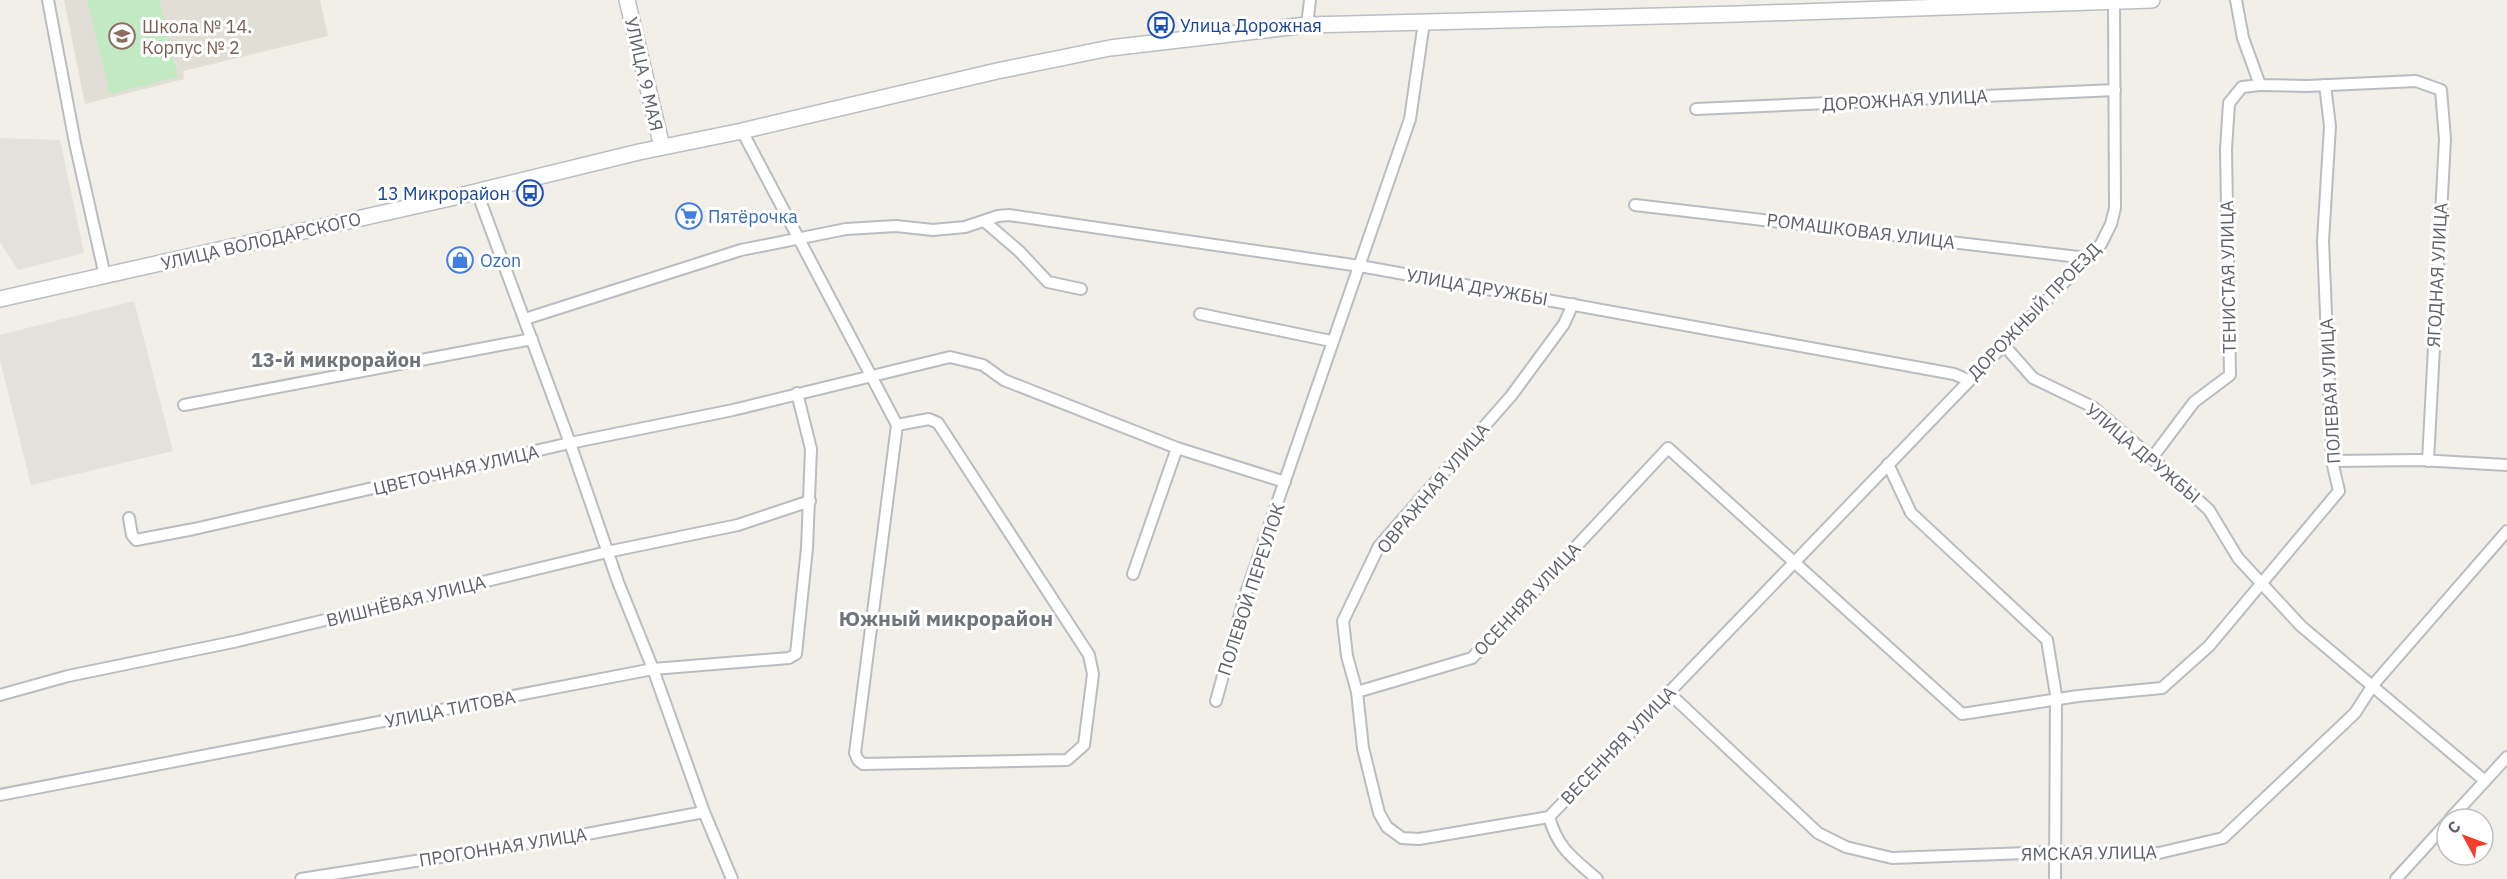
<svg xmlns="http://www.w3.org/2000/svg" width="2507" height="879" font-family="'IBM Plex Sans',sans-serif">
	<rect width="100%" height="100%" fill="#f1efe7"/>
	<g fill="#e2e1db">
		<polygon points="0,138 60,140 84,253 18,270 0,242"/>
		<polygon points="134,301 173,451 31,485 0,360 0,335"/>
	</g>
	<polygon fill="#e1ded5" points="64,0 320,0 328,36 183,71 184,79 85,104"/>
	<polygon fill="#c2eac3" points="87,0 159,0 178,77 110,94"/>
	<g fill="none" stroke-linecap="round" stroke-linejoin="round">
		<g stroke="#b9bcc1" stroke-width="14">
			<g id="minor">
				<polyline points="48,0 75,143 105,276"/>
				<polyline points="2236,0 2243,38 2260,85 2307,86 2416,81 2441,90 2445,139 2428,461"/>
				<polyline points="1307,25 1310,0"/>
				<polyline points="1696,109 2115,90"/>
				<polyline points="742,131 897,425 929,419 938,423 1089,655 1093,674 1084,745 1067,760 863,764 858,760 855,753 897,425"/>
				<polyline points="477,192 570,443 618,582 653,669 704,812 732,879"/>
				<polyline points="1635,205 2087,258"/>
				<polyline points="984,221 1019,251 1048,282 1081,289"/>
				<polyline points="1573,304 1564,324 1511,396 1379,546 1343,621 1347,656 1357,692 1363,748 1379,813 1387,827 1402,838 1419,839 1549,817 2101,244 2111,224 2115,208 2114,2"/>
				<polyline points="1200,314 1331,341"/>
				<polyline points="525,319 741,250 846,229 896,226 933,230 965,227 998,216 1009,215 1360,266 1954,374 1968,380"/>
				<polyline points="2003,344 2033,378 2093,407 2152,458 2209,510 2238,558 2301,626 2485,781"/>
				<polyline points="184,405 532,339"/>
				<polyline points="2152,458 2194,402 2230,375 2226,149 2229,103 2242,87 2260,85"/>
				<polyline points="2332,461 2420,460 2507,465"/>
				<polyline points="1888,464 1911,513 2047,640 2056,695 2055,879"/>
				<polyline points="129,518 132,535 136,540 194,529 570,443 733,410 950,357 983,365 1004,380 1177,448 1285,482"/>
				<polyline points="1133,574 1177,448"/>
				<polyline points="1357,692 1472,658 1668,448 1962,714 2078,696 2162,688 2209,646 2339,491 2332,461 2323,241 2330,126 2325,85"/>
				<polyline points="1668,692 1818,833 1846,847 1892,858 2055,852 2159,853 2223,838 2355,713 2373,685 2507,531"/>
				<polyline points="0,695 68,676 238,641 607,552 738,525 810,501"/>
				<polyline points="1216,701 1245,596 1410,119 1424,22"/>
				<polyline points="0,795 653,669 789,658 796,654 807,548 811,449 797,393"/>
				<path d="M1549 817C1558 849 1573 858 1597 879"/>
				<polyline points="2450,819 2507,757"/>
				<polyline points="301,879 587,834 704,812"/>
				<polyline points="2396,879 2447,823"/>
			</g>
		</g>
		<g stroke="#babdc3" stroke-width="18">
			<g id="secondary">
				<polyline points="627,0 662,147"/>
				<polyline points="0,299 455,197 639,152 742,131 997,71 1110,48 1307,25 1738,14 2152,0"/>
			</g>
		</g>
		<use href="#minor" stroke="#fff" stroke-width="10"/>
		<use href="#secondary" stroke="#fff" stroke-width="15"/>
	</g>
	<defs>
		<g id="bus-ring" transform="scale(1.35)"><circle r="9.5" fill="#fff" stroke="#1a4fb4" stroke-width="1.5"/><path d="M-5-6H5V4H4V6H2V4H-2V6H-4V4H-5ZM-3.5-4V0h7V-4ZM-3.5 1.2v1.5H-2V1.2ZM2 1.2v1.5H3.5V1.2Z" fill="#1a4fb4"/></g>
		<g id="school-ring" transform="scale(1.35)"><circle r="9.5" fill="#fff" stroke="#8d6e63" stroke-width="1.5"/><path d="M0-5L7-2L0 1L-7-2ZM-4 1L0 2.5L4 1V4Q0 6-4 4Z" fill="#8d6e63"/></g>
		<g id="supermarket-ring" transform="scale(1.35)"><circle r="9.5" fill="#fff" stroke="#3f7fe0" stroke-width="1.5"/><path d="M-6-5.5h2.5l.6 2H6L4.5 2H-2.5L-4.4-4H-6ZM-1.5 3.2a1.3 1.3 0 1 0 .1 0ZM3 3.2a1.3 1.3 0 1 0 .1 0Z" fill="#3f7fe0"/></g>
		<g id="shop-ring" transform="scale(1.35)"><circle r="9.5" fill="#fff" stroke="#3f7fe0" stroke-width="1.5"/><path d="M-5-2.5h2.3a2.7 3.5 0 0 1 5.4 0H5L5.5 6h-11ZM-1.5-2.5h3a1.5 2.3 0 0 0-3 0Z" fill="#3f7fe0"/></g>
	</defs>
	<g fill-rule="evenodd">
		<use href="#bus-ring" x="1161" y="25"/>
		<use href="#school-ring" x="122" y="36"/>
		<use href="#bus-ring" x="530" y="193"/>
		<use href="#supermarket-ring" x="689" y="216"/>
		<use href="#shop-ring" x="460" y="260"/>
	</g>
	<g text-anchor="middle" dominant-baseline="central" stroke-width="6" stroke-linejoin="round" paint-order="stroke">
		<g font-size="18" fill="#164399" stroke="#fff" text-anchor="start">
			<text x="1180" y="25">Улица Дорожная</text>
			<text x="510" y="193" text-anchor="end">13 Микрорайон</text>
		</g>
		<g font-size="18" fill="#785e54" stroke="#fff" text-anchor="start">
			<text x="142" y="26">Школа № 14.<tspan x="142" dy="21">Корпус № 2</tspan></text>
		</g>
		<g font-size="18" fill="#5e6268" stroke="#fff">
			<text transform="translate(644 74) rotate(77)">УЛИЦА 9 МАЯ</text>
			<text transform="translate(1905 100) rotate(-3)">ДОРОЖНАЯ УЛИЦА</text>
			<text transform="translate(1861 231) rotate(7)">РОМАШКОВАЯ УЛИЦА</text>
			<text transform="translate(261 241) rotate(-13)">УЛИЦА ВОЛОДАРСКОГО</text>
			<text transform="translate(2437 275) rotate(-87)">ЯГОДНАЯ УЛИЦА</text>
			<text transform="translate(2228 277) rotate(-91)">ТЕНИСТАЯ УЛИЦА</text>
			<text transform="translate(1477 287) rotate(10)">УЛИЦА ДРУЖБЫ</text>
			<text transform="translate(2034 311) rotate(-46)">ДОРОЖНЫЙ ПРОЕЗД</text>
			<text transform="translate(2330 391) rotate(-93)">ПОЛЕВАЯ УЛИЦА</text>
			<text transform="translate(2143 453) rotate(40)">УЛИЦА ДРУЖБЫ</text>
			<text transform="translate(456 470) rotate(-13)">ЦВЕТОЧНАЯ УЛИЦА</text>
			<text transform="translate(1433 488) rotate(-50)">ОВРАЖНАЯ УЛИЦА</text>
			<text transform="translate(1251 589) rotate(-72)">ПОЛЕВОЙ ПЕРЕУЛОК</text>
			<text transform="translate(1527 599) rotate(-47)">ОСЕННЯЯ УЛИЦА</text>
			<text transform="translate(406 601) rotate(-14)">ВИШНЁВАЯ УЛИЦА</text>
			<text transform="translate(450 709) rotate(-11)">УЛИЦА ТИТОВА</text>
			<text transform="translate(1618 745) rotate(-46)">ВЕСЕННЯЯ УЛИЦА</text>
			<text transform="translate(503 847) rotate(-9)">ПРОГОННАЯ УЛИЦА</text>
			<text transform="translate(2089 853) rotate(-1)">ЯМСКАЯ УЛИЦА</text>
		</g>
		<g font-size="18" fill="#366cbe" stroke="#fff" text-anchor="start">
			<text x="708" y="216">Пятёрочка</text>
			<text x="480" y="260">Ozon</text>
		</g>
		<g font-size="20" font-weight="bold" fill="#6f747a" stroke="#fff">
			<text x="336" y="359">13-й микрорайон</text>
		</g>
		<g font-size="21" font-weight="bold" fill="#6f747a" stroke="#fff">
			<text x="946" y="618">Южный микрорайон</text>
		</g>
	</g>
	<g transform="translate(2465 837) rotate(311)"><circle r="28" fill="#ffffff" stroke="#bfc0c3" stroke-width="1.5"/>
	<path d="M0-4.5L10 22L0 15L-10 22Z" fill="#f53e29"/>
	<text y="-9" font-size="16" font-weight="bold" text-anchor="middle" fill="#5e6268">С</text>
	</g>
</svg>
